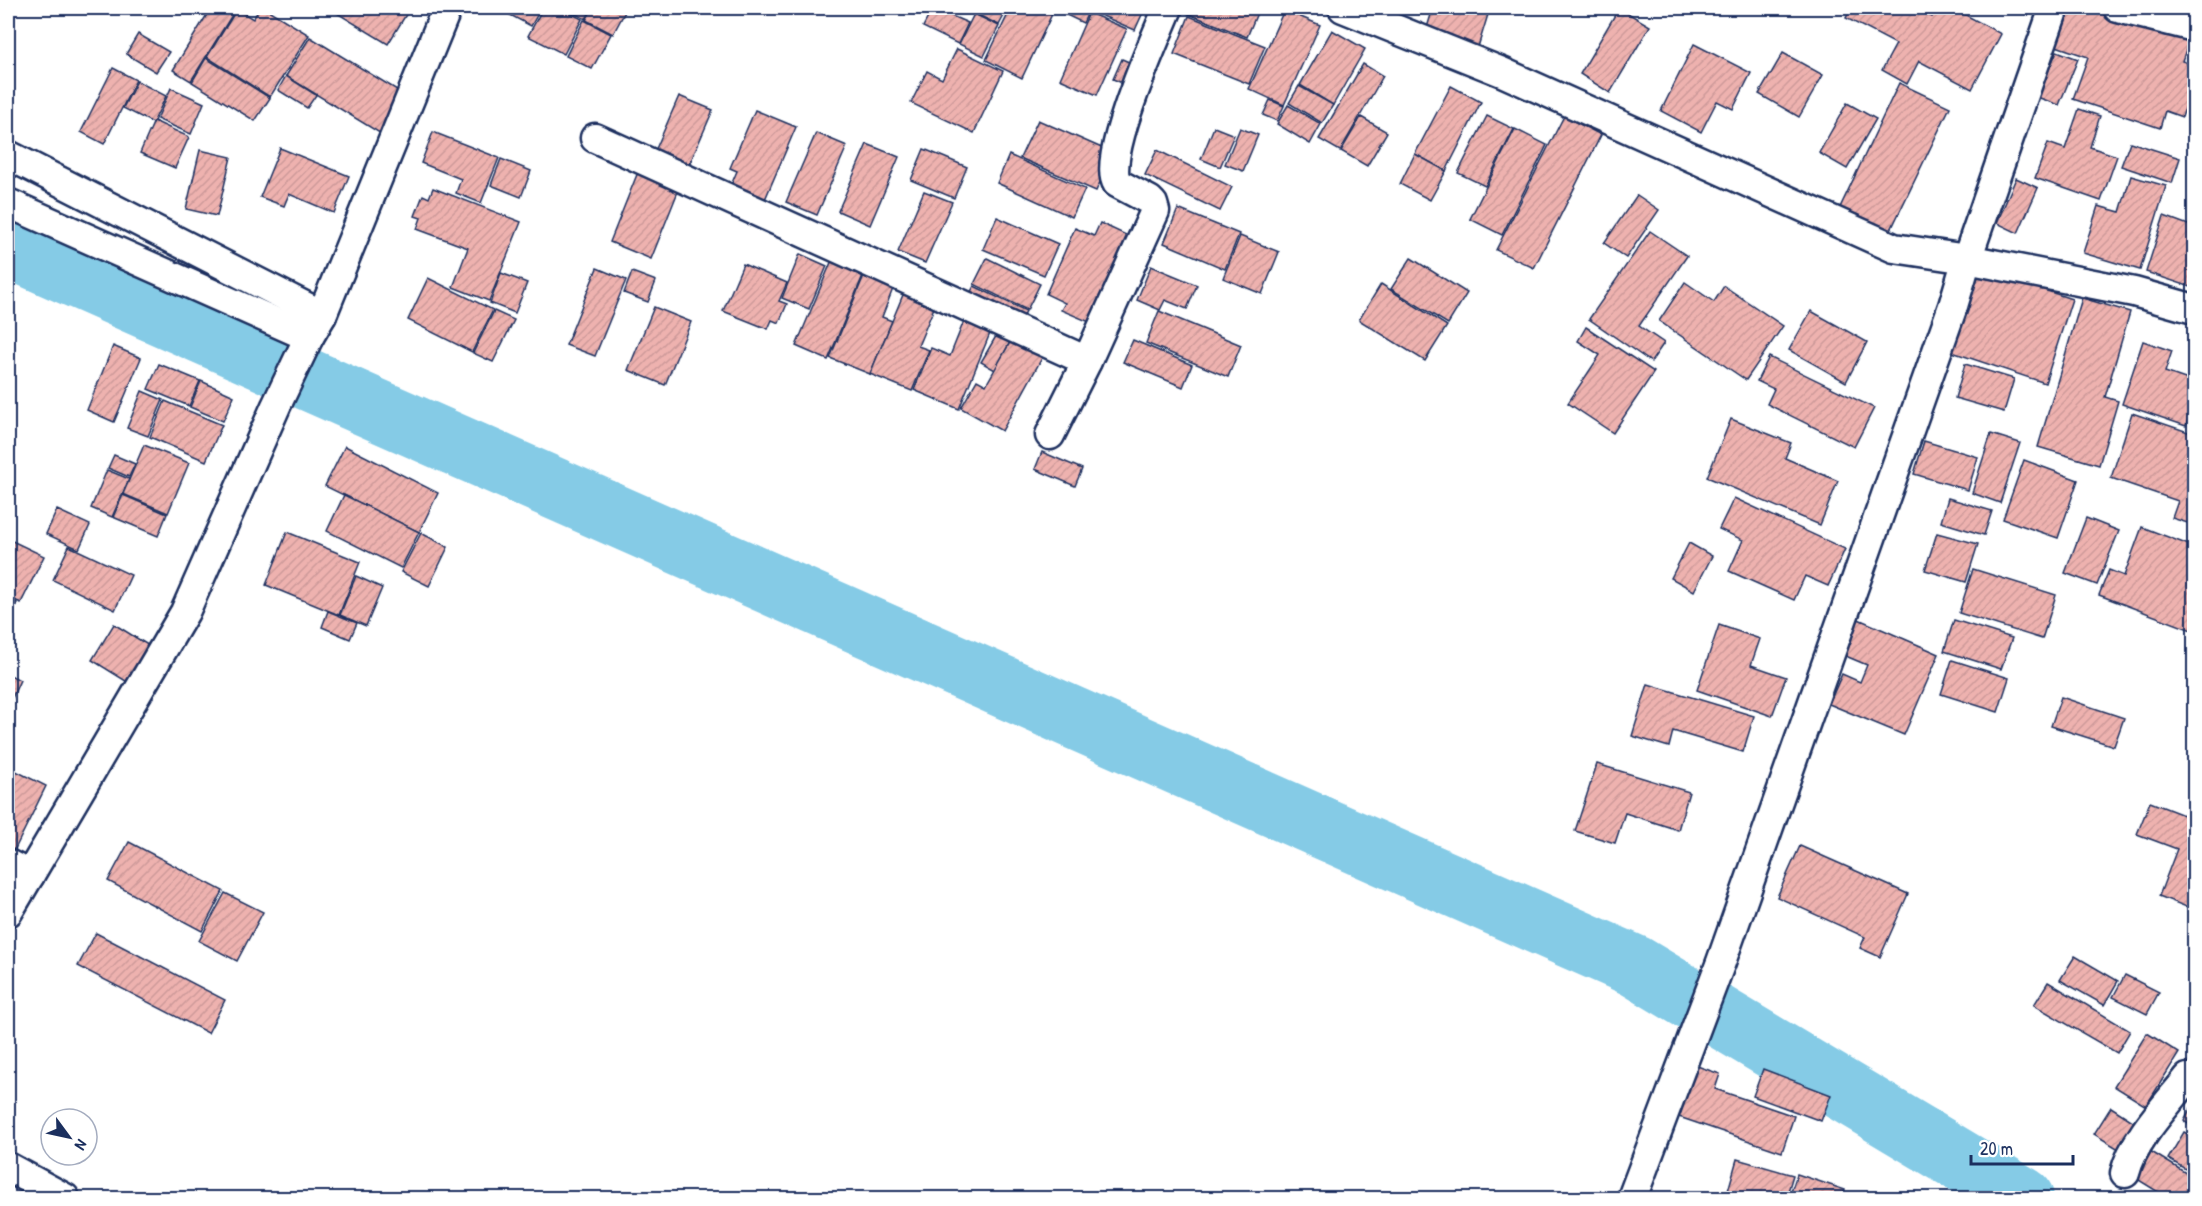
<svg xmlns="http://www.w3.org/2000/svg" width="2202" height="1206" font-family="'Patrick Hand',sans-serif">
	<defs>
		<pattern id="building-hatch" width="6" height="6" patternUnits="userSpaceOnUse" patternTransform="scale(1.5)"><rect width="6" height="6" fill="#eeb2af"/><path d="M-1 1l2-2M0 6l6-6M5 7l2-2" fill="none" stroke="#c99"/></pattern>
	</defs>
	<rect width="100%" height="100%" fill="#fff"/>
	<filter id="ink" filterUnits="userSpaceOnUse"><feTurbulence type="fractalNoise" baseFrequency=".0167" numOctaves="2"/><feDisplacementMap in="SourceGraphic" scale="12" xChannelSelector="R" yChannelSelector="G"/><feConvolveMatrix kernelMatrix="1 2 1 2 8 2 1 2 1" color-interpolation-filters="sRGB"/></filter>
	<g filter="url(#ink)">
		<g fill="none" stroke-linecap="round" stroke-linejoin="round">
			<polyline stroke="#85cbe6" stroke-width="62" points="8,247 1635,966 2023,1198"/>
		</g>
		<g fill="url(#building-hatch)" stroke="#1b2f5e" stroke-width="1.5">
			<polygon points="211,8 219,8 232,15 191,81 173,70"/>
			<polygon points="260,8 265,8 309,35 270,97 207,57 237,9 253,19"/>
			<polygon points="333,8 398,8 407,13 388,44 332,10"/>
			<polygon points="497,8 541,8 531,26"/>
			<polygon points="543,8 560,8 582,19 564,54 528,36"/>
			<polygon points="563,8 592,8 586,19"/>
			<polygon points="593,8 627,8 613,34 586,20"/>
			<polygon points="933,8 968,23 958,44 923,27"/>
			<polygon points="976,8 1008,8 999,25 974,13"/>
			<polygon points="1011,8 1039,8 1052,14 1022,78 986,60"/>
			<polygon points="1052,8 1090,8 1083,23"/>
			<polygon points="1092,8 1145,8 1135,30 1091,11"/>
			<polygon points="1180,8 1259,8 1247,37 1179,10"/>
			<polygon points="1433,8 1490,8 1478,47 1426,31"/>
			<polygon points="1619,8 1650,26 1610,93 1580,74"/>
			<polygon points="1851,8 1914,8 1932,17 1937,8 1953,8 2001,34 1972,89 1919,61 1907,84 1882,70 1896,44 1846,18"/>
			<polygon points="2069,8 2091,8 2189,41 2182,61 2194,65 2194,83 2182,117 2165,111 2160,128 2073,99 2088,57 2056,46"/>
			<polygon points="1284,10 1320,25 1284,105 1249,89"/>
			<polygon points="1089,13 1127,29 1097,95 1060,79"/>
			<polygon points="974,14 999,26 984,56 959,44"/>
			<polygon points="1189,16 1265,46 1249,84 1174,54"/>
			<polygon points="584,20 611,34 592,69 566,56"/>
			<polygon points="1332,30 1365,49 1333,105 1300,85"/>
			<polygon points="138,34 169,52 156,72 126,54"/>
			<polygon points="310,37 407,96 383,135 286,76"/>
			<polygon points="1694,44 1751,73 1733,109 1717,101 1701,132 1661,111"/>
			<polygon points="957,49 1003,71 974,133 911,103 927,71 942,79"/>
			<polygon points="2057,51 2078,59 2059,105 2037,97"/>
			<polygon points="1783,53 1823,75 1799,117 1759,94"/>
			<polygon points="206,58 270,98 255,121 192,82"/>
			<polygon points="1122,59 1138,66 1129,86 1113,79"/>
			<polygon points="1363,64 1383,76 1340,151 1319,139"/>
			<polygon points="113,68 136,80 104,144 81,132"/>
			<polygon points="286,76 316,95 307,108 278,90"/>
			<polygon points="137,81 166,96 153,123 123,108"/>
			<polygon points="1899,83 1950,107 1886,240 1836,216"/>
			<polygon points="1299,86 1333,105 1322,123 1289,103"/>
			<polygon points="1451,86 1481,102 1446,171 1415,154"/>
			<polygon points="171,88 204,103 191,134 157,119"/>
			<polygon points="679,96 713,110 686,172 652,158"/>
			<polygon points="1270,100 1284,106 1277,121 1263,115"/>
			<polygon points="1847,103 1876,119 1847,169 1819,153"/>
			<polygon points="1288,105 1321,124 1310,144 1277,124"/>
			<polygon points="2079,109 2100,116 2090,147 2117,156 2101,201 2035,178 2048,143 2065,149"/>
			<polygon points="755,110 796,127 763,204 729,190 737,171 730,168"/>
			<polygon points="1487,116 1514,129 1485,186 1458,173"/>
			<polygon points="1564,116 1601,135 1534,268 1496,250"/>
			<polygon points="1361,117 1387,132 1367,166 1341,151"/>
			<polygon points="1038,120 1113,153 1096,191 1020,158"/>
			<polygon points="154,121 189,137 175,168 140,153"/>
			<polygon points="1214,127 1234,135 1220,167 1201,159"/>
			<polygon points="1240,128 1258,135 1243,171 1225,164"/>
			<polygon points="1515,129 1547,145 1502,235 1470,219"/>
			<polygon points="433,132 499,158 481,203 456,193 461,179 421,163"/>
			<polygon points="816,133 847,146 817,215 786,202"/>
			<polygon points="2130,142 2180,158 2172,183 2121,166"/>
			<polygon points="867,144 899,157 870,225 838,211"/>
			<polygon points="280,148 349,176 334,213 289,194 284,206 260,197"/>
			<polygon points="924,149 967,167 954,198 911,180"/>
			<polygon points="200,150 231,157 217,216 186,209"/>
			<polygon points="1157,150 1232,187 1220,211 1145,175"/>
			<polygon points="1415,154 1446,171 1430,200 1400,184"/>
			<polygon points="1009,155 1085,189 1072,217 997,183"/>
			<polygon points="501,159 531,171 521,197 491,185"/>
			<polygon points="638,172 679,189 651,259 610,242"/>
			<polygon points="2131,176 2166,186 2140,270 2083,253 2098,206 2120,212"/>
			<polygon points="2016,178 2038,188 2018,233 1997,223"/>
			<polygon points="433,188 521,222 489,301 453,287 468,248 417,229 421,218 415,216 423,195 429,198"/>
			<polygon points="924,191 952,202 925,263 898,252"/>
			<polygon points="1637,195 1659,210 1626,258 1604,243"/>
			<polygon points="1178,209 1239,234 1225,269 1164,243"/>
			<polygon points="2164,216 2194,227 2194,288 2146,272"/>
			<polygon points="997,217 1058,244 1044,275 983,249"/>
			<polygon points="1100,223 1137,240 1099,326 1061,310 1065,303 1046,294 1075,228 1094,236"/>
			<polygon points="1650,231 1687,256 1639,326 1664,343 1651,362 1589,319"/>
			<polygon points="1240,236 1279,252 1262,294 1223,278"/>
			<polygon points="800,254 827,266 809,309 782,298"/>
			<polygon points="987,258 1040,284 1027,310 974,284"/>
			<polygon points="1411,258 1467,293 1448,324 1391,289"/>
			<polygon points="832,260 864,273 828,360 796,346"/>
			<polygon points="743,264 787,283 779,301 787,304 779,323 772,320 768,329 723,311"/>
			<polygon points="1151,266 1197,285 1187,309 1165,300 1160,310 1137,300"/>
			<polygon points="597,268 626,280 595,356 566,345"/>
			<polygon points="1979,269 2072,299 2045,383 1952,352"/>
			<polygon points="632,272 656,281 648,302 624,293"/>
			<polygon points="501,273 527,283 515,313 490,303"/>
			<polygon points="865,273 894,286 882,317 892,321 870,374 830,358"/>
			<polygon points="428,278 493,310 472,352 408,320"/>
			<polygon points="1685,282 1714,302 1724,286 1783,326 1746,380 1659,321"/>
			<polygon points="1381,284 1447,326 1425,361 1359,320"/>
			<polygon points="974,286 1026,311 1018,327 966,301"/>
			<polygon points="905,290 936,303 918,346 929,350 912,391 870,374"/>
			<polygon points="2082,298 2130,312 2105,397 2118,401 2099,465 2038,447"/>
			<polygon points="654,307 691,322 665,385 628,370"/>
			<polygon points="494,311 514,320 493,362 473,353"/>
			<polygon points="1159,311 1241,345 1228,377 1146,343"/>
			<polygon points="1811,311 1867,342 1846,382 1789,350"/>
			<polygon points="966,316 993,326 959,409 914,390 931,348 950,356"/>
			<polygon points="1586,327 1654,372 1613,433 1568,403 1600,355 1578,341"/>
			<polygon points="999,331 1012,338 995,370 981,362"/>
			<polygon points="1012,339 1043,356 1002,431 961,408 977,380 986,385"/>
			<polygon points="1133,340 1192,365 1183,387 1123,362"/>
			<polygon points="2143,341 2172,351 2165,372 2194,382 2194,400 2186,426 2122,404"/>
			<polygon points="113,346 141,358 114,422 87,410"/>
			<polygon points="1769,357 1874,408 1854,447 1767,404 1774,389 1757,381"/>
			<polygon points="159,364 200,381 189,406 148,389"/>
			<polygon points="1965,364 2014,379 2004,412 1955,398"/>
			<polygon points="201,381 234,396 223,421 190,407"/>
			<polygon points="142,391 163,400 148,436 127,428"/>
			<polygon points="165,401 222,425 206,461 150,437"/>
			<polygon points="2132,413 2194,434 2194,525 2172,518 2178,501 2111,478"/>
			<polygon points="1731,419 1791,443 1785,458 1838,481 1820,525 1707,477"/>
			<polygon points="1991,434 2020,443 2000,503 1972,493"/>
			<polygon points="1924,441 1978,457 1968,490 1914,474"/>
			<polygon points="144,445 189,463 168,513 123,494"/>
			<polygon points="345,446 438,493 419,532 325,486"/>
			<polygon points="1042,452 1082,469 1075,486 1035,469"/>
			<polygon points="114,455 135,464 129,477 108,468"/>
			<polygon points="2024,460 2078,480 2058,538 2003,519"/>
			<polygon points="107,470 129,479 112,517 91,508"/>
			<polygon points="123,495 167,514 158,536 113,517"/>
			<polygon points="344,495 419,532 401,568 327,531"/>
			<polygon points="1734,498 1845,549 1828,586 1805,576 1794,600 1729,571 1743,540 1719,529"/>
			<polygon points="1948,498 1992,511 1984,535 1941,522"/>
			<polygon points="57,510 90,525 79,549 46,534"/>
			<polygon points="2086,518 2119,531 2097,585 2065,573"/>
			<polygon points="2142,527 2194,547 2194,631 2099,595 2109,570 2124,576"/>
			<polygon points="287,532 360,562 339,615 266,585"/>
			<polygon points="421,533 448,547 429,586 401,572"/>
			<polygon points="1937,533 1978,544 1966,582 1925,570"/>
			<polygon points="8,539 44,556 21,603 8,597"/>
			<polygon points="1689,543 1712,556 1694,591 1671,578"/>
			<polygon points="69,546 131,575 115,610 53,580"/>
			<polygon points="1973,569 2056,595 2042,639 1959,613"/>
			<polygon points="356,576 382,588 366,626 340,615"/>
			<polygon points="8,599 17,603 8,624"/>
			<polygon points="328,611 357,623 350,639 322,627"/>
			<polygon points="1856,618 1939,654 1904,735 1829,704 1842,674 1860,682 1867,665 1841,654"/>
			<polygon points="1954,620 2012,638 2001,669 1944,651"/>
			<polygon points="114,624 151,647 129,683 92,660"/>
			<polygon points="1719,625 1760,639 1751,665 1786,677 1772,716 1697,690"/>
			<polygon points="1952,660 2009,678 1998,712 1941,694"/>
			<polygon points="8,674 20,680 8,707"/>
			<polygon points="1648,684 1754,716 1743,752 1673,731 1669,747 1632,736"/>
			<polygon points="2061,697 2124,718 2114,746 2051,726"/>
			<polygon points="1597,764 1689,792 1678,830 1625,813 1615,843 1575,831"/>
			<polygon points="8,767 46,786 13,853 8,850"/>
			<polygon points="2150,802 2194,819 2194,910 2159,896 2177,849 2137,834"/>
			<polygon points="129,842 223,891 202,931 108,881"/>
			<polygon points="1800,846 1908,894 1880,957 1860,948 1865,937 1777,897"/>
			<polygon points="225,893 263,912 237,961 199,941"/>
			<polygon points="96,933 225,1000 208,1033 78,966"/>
			<polygon points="2075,956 2118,981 2104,1005 2060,980"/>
			<polygon points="2125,975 2159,992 2147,1014 2113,997"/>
			<polygon points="2048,982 2130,1031 2117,1053 2034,1005"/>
			<polygon points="2194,1016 2194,1033 2187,1029"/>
			<polygon points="2147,1033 2179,1053 2146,1106 2114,1086"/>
			<polygon points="1697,1066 1720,1074 1715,1089 1794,1116 1782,1152 1679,1117"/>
			<polygon points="1763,1069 1831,1095 1821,1121 1753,1096"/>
			<polygon points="2194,1103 2194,1128 2184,1121"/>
			<polygon points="2111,1107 2139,1125 2122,1151 2094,1134"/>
			<polygon points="2184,1132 2194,1138 2194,1174 2168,1159"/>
			<polygon points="2145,1148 2194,1178 2194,1198 2168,1198 2129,1174"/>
			<polygon points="1737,1159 1793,1175 1786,1198 1726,1198"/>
			<polygon points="1797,1174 1845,1190 1842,1198 1789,1198"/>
		</g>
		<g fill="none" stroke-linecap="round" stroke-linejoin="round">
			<g stroke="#1b2f5e" stroke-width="33">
				<g id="minor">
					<polyline points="1343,8 1502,72 1894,248 1967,259 2134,292 2194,309"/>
					<polyline points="2118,8 2194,27"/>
					<polyline points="595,138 1087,361"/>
					<polyline points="8,155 322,315"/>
					<polyline points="8,203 309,337"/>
					<path d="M1050 435 1087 361 1155 211 1153 204 1149 200 1117 183C1101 159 1156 37 1168 8"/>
					<polyline points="8,864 30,875"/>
					<polyline points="8,912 185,612 276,406 309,337 322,315 447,8"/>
					<polyline points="8,1167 65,1198"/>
					<path d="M2125 1173C2133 1140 2167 1105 2188 1078H2194"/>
					<polyline points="1632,1198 1721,962 1953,306 1967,259 2054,8"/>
				</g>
			</g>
			<polyline stroke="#1b2f5e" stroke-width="4" stroke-dasharray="1.5 4.5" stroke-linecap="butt" points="2147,1194 2154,1198"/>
			<use href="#minor" stroke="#fff" stroke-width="28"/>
		</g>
	</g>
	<rect width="2202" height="1206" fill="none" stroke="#fff" stroke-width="30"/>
	<rect x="15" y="15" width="2172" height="1176" fill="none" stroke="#1b2f5e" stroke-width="2" filter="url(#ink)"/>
	<g transform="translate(69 1137) rotate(123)"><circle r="28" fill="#ffffff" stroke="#a4acbf" stroke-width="1.5"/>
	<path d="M0-4.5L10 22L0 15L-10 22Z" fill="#1b2f5e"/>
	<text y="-9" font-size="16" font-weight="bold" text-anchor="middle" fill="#1b2f5e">N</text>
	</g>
	<path d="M1971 1155v9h102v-9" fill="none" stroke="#1b2f5e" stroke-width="3"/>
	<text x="1980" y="1155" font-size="18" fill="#1b2f5e" stroke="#ffffff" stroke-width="4.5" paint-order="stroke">20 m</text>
</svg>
